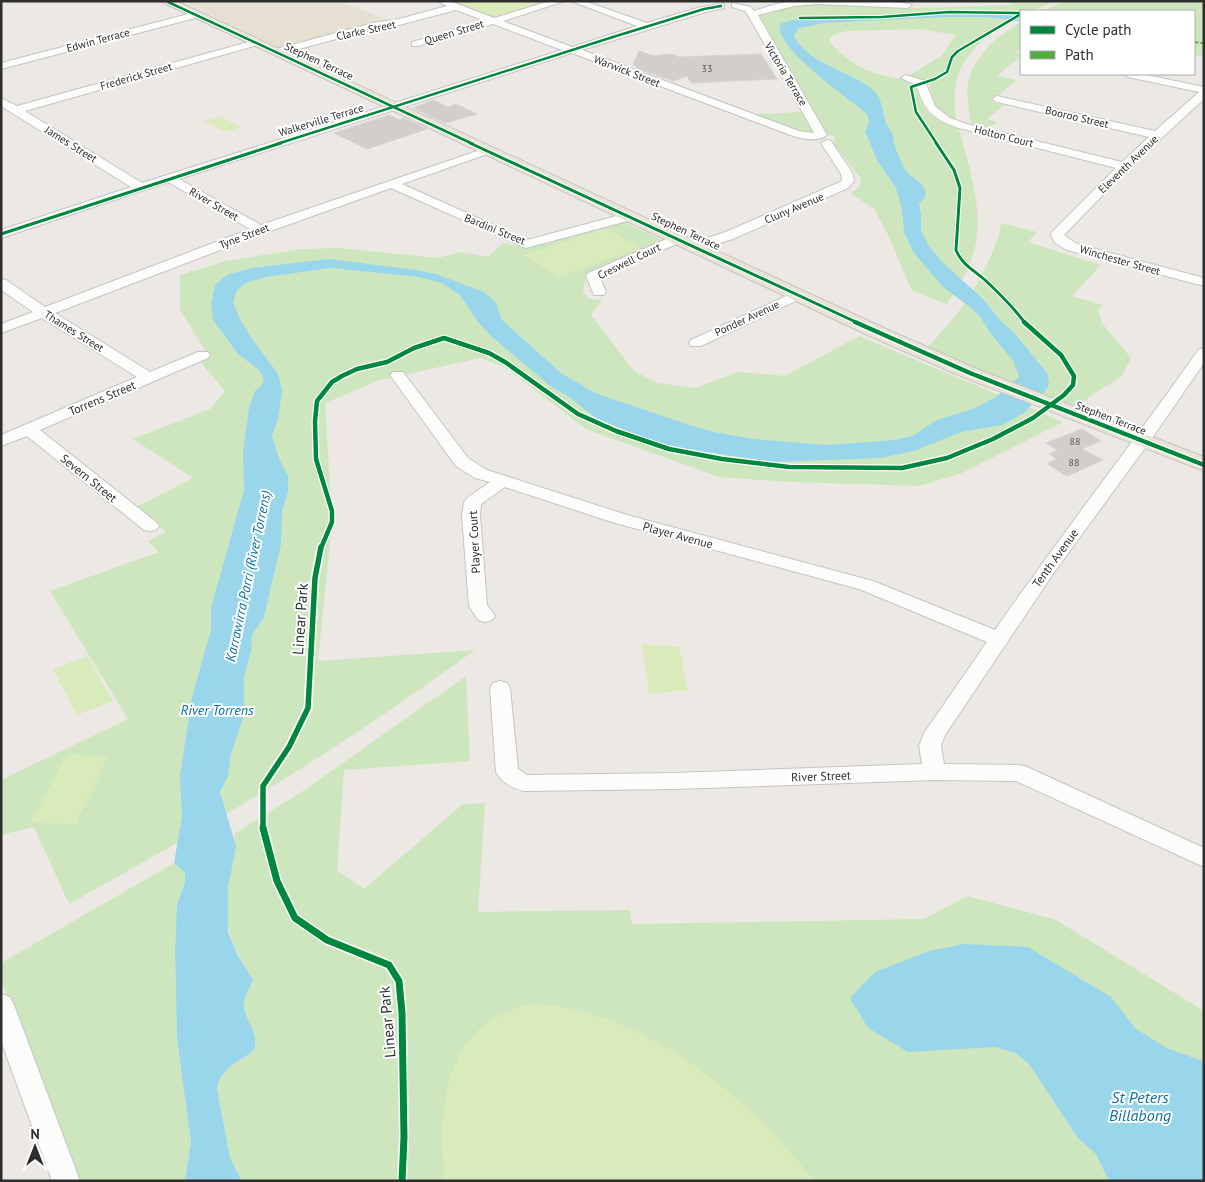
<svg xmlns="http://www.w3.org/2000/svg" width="1205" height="1182" font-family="'PT Sans',sans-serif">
	<rect width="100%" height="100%" fill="#ece8e4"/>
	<polygon fill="#e6e0d3" points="182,1 338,1 393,22 285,50"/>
	<g fill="#cee6be">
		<path d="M1005 1H1055L1034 10 1021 11V13L992 29 995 30C960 58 951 77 956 121 937 111 933 106 930 85L921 81 906 78 942 55 956 35 919 29 847 31 833 35 829 40C837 52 858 68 872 72 888 78 906 77 920 88 923 116 935 119 959 129 970 171 987 217 971 261 966 276 956 290 947 304L912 291 887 233 874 209 851 193 860 186 861 179 833 143 835 137 825 133 800 86 757 17 796 5 826 4 917 8 1015 5Z"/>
		<polygon points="1066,1 1204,1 1204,57 1194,55 1194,11 1042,11"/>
		<path d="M1021 22V48L1016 53 1021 56 997 76 1017 80 991 101 1004 105 987 119 997 122 987 129 971 123C969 111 966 95 968 83 974 56 998 35 1021 22Z"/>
		<path d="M803 112 815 133C794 135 773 122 753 114Z"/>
		<path d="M621 221 664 241 586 275 583 292 590 299 602 300 591 315 634 371 657 383 696 388 738 372 785 376 859 336 1063 422 962 473 919 486 791 482 719 477 586 429 505 367 480 358 380 380 325 403 332 522 318 661 475 650C414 694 352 737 289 776 217 821 143 863 69 904L34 827 1 835V780L128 719 50 591 159 552 148 541 166 532 136 507 193 478 133 439 210 409 225 391 202 364 198 353 205 350 180 310V275L226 261 301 249 339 248 437 258 461 252 488 257 503 243 524 247Z"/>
		<path d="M1001 223 1037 232 1028 242 1101 265 1072 296 1103 305 1098 310 1102 323 1131 358 1121 377 1092 395 1078 407 969 366 928 347C957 316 976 292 992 253 996 242 1000 235 1001 223Z"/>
		<path d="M466 676 470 761 344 770 337 870 364 889 463 804 485 803 478 912 630 910 632 924 924 919 968 896 1056 920 1204 1011V1181H242L230 1158 217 1089C221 1066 239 1063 254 1050 259 1031 247 1024 244 1007 243 999 250 988 253 980 233 948 222 928 228 888 230 869 237 854 234 834L303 791Z"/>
		<polygon points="174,863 185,873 185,883 177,904 175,951 177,1039 191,1142 185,1181 79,1181 1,980 1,963"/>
	</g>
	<g fill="#d9eabb">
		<polygon points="448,1 559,1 495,19"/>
		<polygon points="220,116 241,127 225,132 204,121"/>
		<polygon points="606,228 641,248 558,277 524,255"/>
		<polygon points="642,644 679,647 688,690 649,694"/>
		<polygon points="88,656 113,701 77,715 53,669"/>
		<polygon points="67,754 108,757 75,825 31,822"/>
		<path d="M530 1004C621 1006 708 1067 770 1130 785 1146 800 1164 815 1181H445C439 1126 440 1050 495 1017 506 1011 518 1008 530 1004Z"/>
	</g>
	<g fill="#99d6ec">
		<path d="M975 13 1021 16V21L988 17H944L824 23 799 28 794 35C805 63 851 71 872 89 883 99 882 111 886 123 888 127 891 130 892 133 894 137 893 141 894 144 897 152 900 159 903 166 908 179 929 181 925 198L919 203 921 214V230L928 245 943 263 982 298 999 319 1016 335 1047 373 1049 382 1047 389 1024 413 1002 425 961 432 914 451 881 458 772 462 681 448 652 441 596 418 569 397 549 385 492 337 478 322 460 295 442 283 419 277 331 268 266 277 246 283 237 290 233 302 239 317 250 336 278 374 282 391 278 419 272 436 279 459 288 476V491L282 512 281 544 264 617 252 635 251 651 244 677V715L231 754 228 776 220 792 236 846 228 888V932L237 954 253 980C250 988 243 999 244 1007 247 1024 259 1031 254 1050 239 1063 221 1066 217 1089L230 1158 242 1181H185L191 1142 177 1039 175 951 177 904 185 883V873L174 863 182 817 180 776 192 697 211 630V608L244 490 243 453 249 408 255 391 262 385 264 379 259 370 238 354 213 320 211 304 215 285 227 275 252 268 329 259 416 270 436 274 484 292 496 303 502 320 561 373 595 393 692 426 719 433 754 439 827 445 895 440 912 436 937 420 975 408 996 397 1019 377 1014 362 991 334 981 318 970 307 944 288 914 253 904 232 902 210 896 188 877 160 865 131 869 123 867 114C850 99 773 47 780 24 810 12 854 19 887 17 916 16 945 14 975 13Z"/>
		<polygon points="964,944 1028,947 1111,997 1136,1029 1167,1048 1202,1061 1204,1063 1204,1181 1109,1181 1096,1154 1078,1138 1029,1064 1015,1053 996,1047 908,1052 868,1028 850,998 875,972 929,951"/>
	</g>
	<g fill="#d1cecb" stroke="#d7d4d0">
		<polygon points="639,51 654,56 671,54 679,57 761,54 777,79 691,83 687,76 674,81 638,69 633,64"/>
		<polygon points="433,100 448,107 456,104 477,114 445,123 413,108"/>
		<polygon points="389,115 400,120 403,118 427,129 367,149 334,133"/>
		<polygon points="1082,429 1101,441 1082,449 1103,460 1067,476 1047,464 1057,459 1049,454 1058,450 1046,443"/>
	</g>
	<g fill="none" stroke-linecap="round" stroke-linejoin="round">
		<g stroke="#c5c4c5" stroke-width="2">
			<g id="minor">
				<path d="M437 1H450L494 18 550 1H565L503 21 572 47 637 26 571 1H584L647 23 701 7 724 4V8L706 12 582 50 799 131 814 133 748 15 745 11 732 7V3L751 7 754 11C766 7 780 2 792 1 808 0 904 0 912 5L907 8 818 4 794 6 758 15 827 135C819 142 803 139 793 136L572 53 179 179 261 225 489 147 493 148 495 150 493 152 402 184 527 240 631 212 637 216 635 219 526 248 391 188 265 233 55 313 150 372 198 352H208L210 355 208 358 40 430 156 522 159 526 156 530 150 531 144 530 27 436 1 446V435L137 377 42 318 1 333V324L33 312 1 290V279L6 280 45 307 250 229 168 182 1 238V230L131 187 1 106V98L17 106 252 41H258V45L25 111 142 183 562 50 493 24 418 46H412V42L485 21 456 10 399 25 377 28 277 55 272 52 273 50 373 23 399 19 447 6Z"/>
				<polygon points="196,12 201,15 199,17 1,69 1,63"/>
				<path d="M1123 74H1142L1204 87V99L1128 169 1064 235 1077 244 1204 278V286L1067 250 1055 243 1051 235 1052 232 1116 168 959 128C931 118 926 112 916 85L901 78 906 75 925 81 935 106 950 118 967 124 1122 162 1149 137 997 102 992 99 997 96 1155 131 1199 92 1128 77Z"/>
				<polygon points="827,140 831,141 853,174 854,181 848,188 733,239 696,250 691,249 689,246 691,243 723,233 840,182 842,180 841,174 821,143"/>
				<polygon points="678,234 683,235 685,238 683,241 600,278 606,292 604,295 594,295 586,276 588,273"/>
				<polygon points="799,290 806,294 804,297 701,346 691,346 689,343 691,340"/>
				<path d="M1204 348V363L1148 444 1053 574 945 735 941 746 944 764 1019 765 1027 767 1204 848V867L1016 781 934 780 675 789 524 791C512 788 502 783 496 772L490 688 493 683 500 681 507 683 510 688 518 769 527 775 675 773 922 764 919 746 924 733 987 642 859 589 615 523 505 487 481 504 480 516 487 605 495 616 492 620 485 622 478 620 469 606 462 516 464 502 467 498 490 482 475 478 456 466 390 375 393 372H403L468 458 487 470 627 515 873 581 995 630C1061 535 1132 444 1199 349Z"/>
				<polygon points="1,994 10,997 14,1005 80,1181 52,1181 1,1041"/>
			</g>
		</g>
		<g stroke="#c6c5c4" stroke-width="2">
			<polygon id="major" points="160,1 176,1 886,329 977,369 1204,457 1204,471 963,377 872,337"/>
		</g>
		<use href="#minor" fill="#fcfcfb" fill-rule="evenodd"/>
		<use href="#major" fill="#e8e4d6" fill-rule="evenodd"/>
		<polyline stroke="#54ab44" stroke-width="2" stroke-dasharray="4.5 2" stroke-linecap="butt" points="1194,42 1204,43"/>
		<g stroke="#fff" stroke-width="4.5">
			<g id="cycleway-far4">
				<polyline points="166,1 473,144"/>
				<polyline points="800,18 882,17 949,12 1021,13"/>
				<polyline points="277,144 613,37 704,9 721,6"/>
				<polyline points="937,144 916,112 911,87 935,79 947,72 952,57 958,51 1021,14"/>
			</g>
		</g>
		<g stroke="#fff" stroke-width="5">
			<g id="cycleway-far3">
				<polyline points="470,143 858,323"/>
				<path d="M936 143 954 170 960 188 956 250C962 265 974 270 985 280 1000 294 1014 308 1025 323"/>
				<polyline points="1,234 281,143"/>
			</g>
		</g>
		<g stroke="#fff" stroke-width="7">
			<g id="cycleway-far2">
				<polyline points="855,322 970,373 1204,465"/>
				<polyline points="321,548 332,522 332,511 316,459 315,421 317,401 332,382 342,376 357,369 387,362 414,348 444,338 489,353 505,362 578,414 616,431 669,449 722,459 789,467 902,468 947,458 993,439 1033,418 1064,395 1073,385 1074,376 1061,355 1024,322"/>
			</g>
		</g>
		<g stroke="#fff" stroke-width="9">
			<polyline id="cycleway-far1" points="263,830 263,786 289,747 308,708 315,578 321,547"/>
		</g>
		<g stroke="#fff" stroke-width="10">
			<polyline id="cycleway" points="263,828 277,881 295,918 327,940 389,965 399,981 402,1013 404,1137 402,1181"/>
		</g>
		<use href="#cycleway-far4" stroke="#00873e" stroke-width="2.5"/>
		<use href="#cycleway-far3" stroke="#00873e" stroke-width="3"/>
		<use href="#cycleway-far2" stroke="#00873e" stroke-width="4.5"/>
		<use href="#cycleway-far1" stroke="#00873e" stroke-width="5.5"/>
		<use href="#cycleway" stroke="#00873e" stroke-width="7"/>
	</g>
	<g text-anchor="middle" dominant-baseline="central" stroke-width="4" stroke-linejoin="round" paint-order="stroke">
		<g font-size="10" fill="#585857">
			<text x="707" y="68">33</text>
			<text x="1075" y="441">88</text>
			<text x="1074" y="462">88</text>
		</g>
		<g font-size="11" fill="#2e2e2e" stroke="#fff">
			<text transform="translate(366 30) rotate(-12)">Clarke Street</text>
			<text transform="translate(454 32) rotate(-17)">Queen Street</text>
			<text transform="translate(98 40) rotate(-15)">Edwin Terrace</text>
			<text transform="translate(319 61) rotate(25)">Stephen Terrace</text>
			<text transform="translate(627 71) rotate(21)">Warwick Street</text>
			<text transform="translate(786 74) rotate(59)">Victoria Terrace</text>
			<text transform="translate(136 76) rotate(-16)">Frederick Street</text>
			<text transform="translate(1077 117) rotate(13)">Booroo Street</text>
			<text transform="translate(321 120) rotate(-17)">Walkerville Terrace</text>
			<text transform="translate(1004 136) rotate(14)">Holton Court</text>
			<text transform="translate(71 144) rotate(32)">James Street</text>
			<text transform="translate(1128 164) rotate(-44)">Eleventh Avenue</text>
			<text transform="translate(214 204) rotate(30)">River Street</text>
			<text transform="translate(794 208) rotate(-23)">Cluny Avenue</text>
			<text transform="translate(495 229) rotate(22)">Bardini Street</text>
			<text transform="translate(686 231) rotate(25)">Stephen Terrace</text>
			<text transform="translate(244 236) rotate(-21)">Tyne Street</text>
			<text transform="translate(1120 260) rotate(16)">Winchester Street</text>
			<text transform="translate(629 261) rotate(-26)">Creswell Court</text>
			<text transform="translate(747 318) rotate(-25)">Ponder Avenue</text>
			<text transform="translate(74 331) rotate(32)">Thames Street</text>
			<text transform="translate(1111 418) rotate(21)">Stephen Terrace</text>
		</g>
		<g font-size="12" fill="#2e2e2e" stroke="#fff">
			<text transform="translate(102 398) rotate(-23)">Torrens Street</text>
			<text transform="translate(89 478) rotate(39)">Severn Street</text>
			<text transform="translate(678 535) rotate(15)">Player Avenue</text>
			<text transform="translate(474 542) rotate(-93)">Player Court</text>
			<text transform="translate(1055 558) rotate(-54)">Tenth Avenue</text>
			<text transform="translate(821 776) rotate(-2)">River Street</text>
		</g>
		<g font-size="14" font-style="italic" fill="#0d6fa3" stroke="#fff">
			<text transform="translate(248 576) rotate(-78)">Karrawirra Parri (River Torrens)</text>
			<text x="217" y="710">River Torrens</text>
		</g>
		<g font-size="15" fill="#2e2e2e" stroke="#fff">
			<text transform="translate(300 619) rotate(-86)">Linear Park</text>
			<text transform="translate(387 1022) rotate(-95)">Linear Park</text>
		</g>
		<g font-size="16" font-style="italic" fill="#0d6fa3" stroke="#fff">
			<text x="1140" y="1097">St Peters<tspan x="1140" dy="18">Billabong</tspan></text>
		</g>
	</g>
	<rect width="1205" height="1182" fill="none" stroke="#2e2e2e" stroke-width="5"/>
	<rect x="1020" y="10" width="175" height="65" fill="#ffffff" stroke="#ababab"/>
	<rect x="1030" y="26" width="25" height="8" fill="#00873e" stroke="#ababab"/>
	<text x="1065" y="35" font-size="15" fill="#2e2e2e">Cycle path</text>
	<rect x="1030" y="51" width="25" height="8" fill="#54ab44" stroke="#ababab"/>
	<text x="1065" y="60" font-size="15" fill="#2e2e2e">Path</text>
	<g transform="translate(35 1147)" stroke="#ffffff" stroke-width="4" paint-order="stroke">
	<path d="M0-4L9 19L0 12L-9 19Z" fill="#2e2e2e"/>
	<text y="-8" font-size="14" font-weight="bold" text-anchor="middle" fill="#2e2e2e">N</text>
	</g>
</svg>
